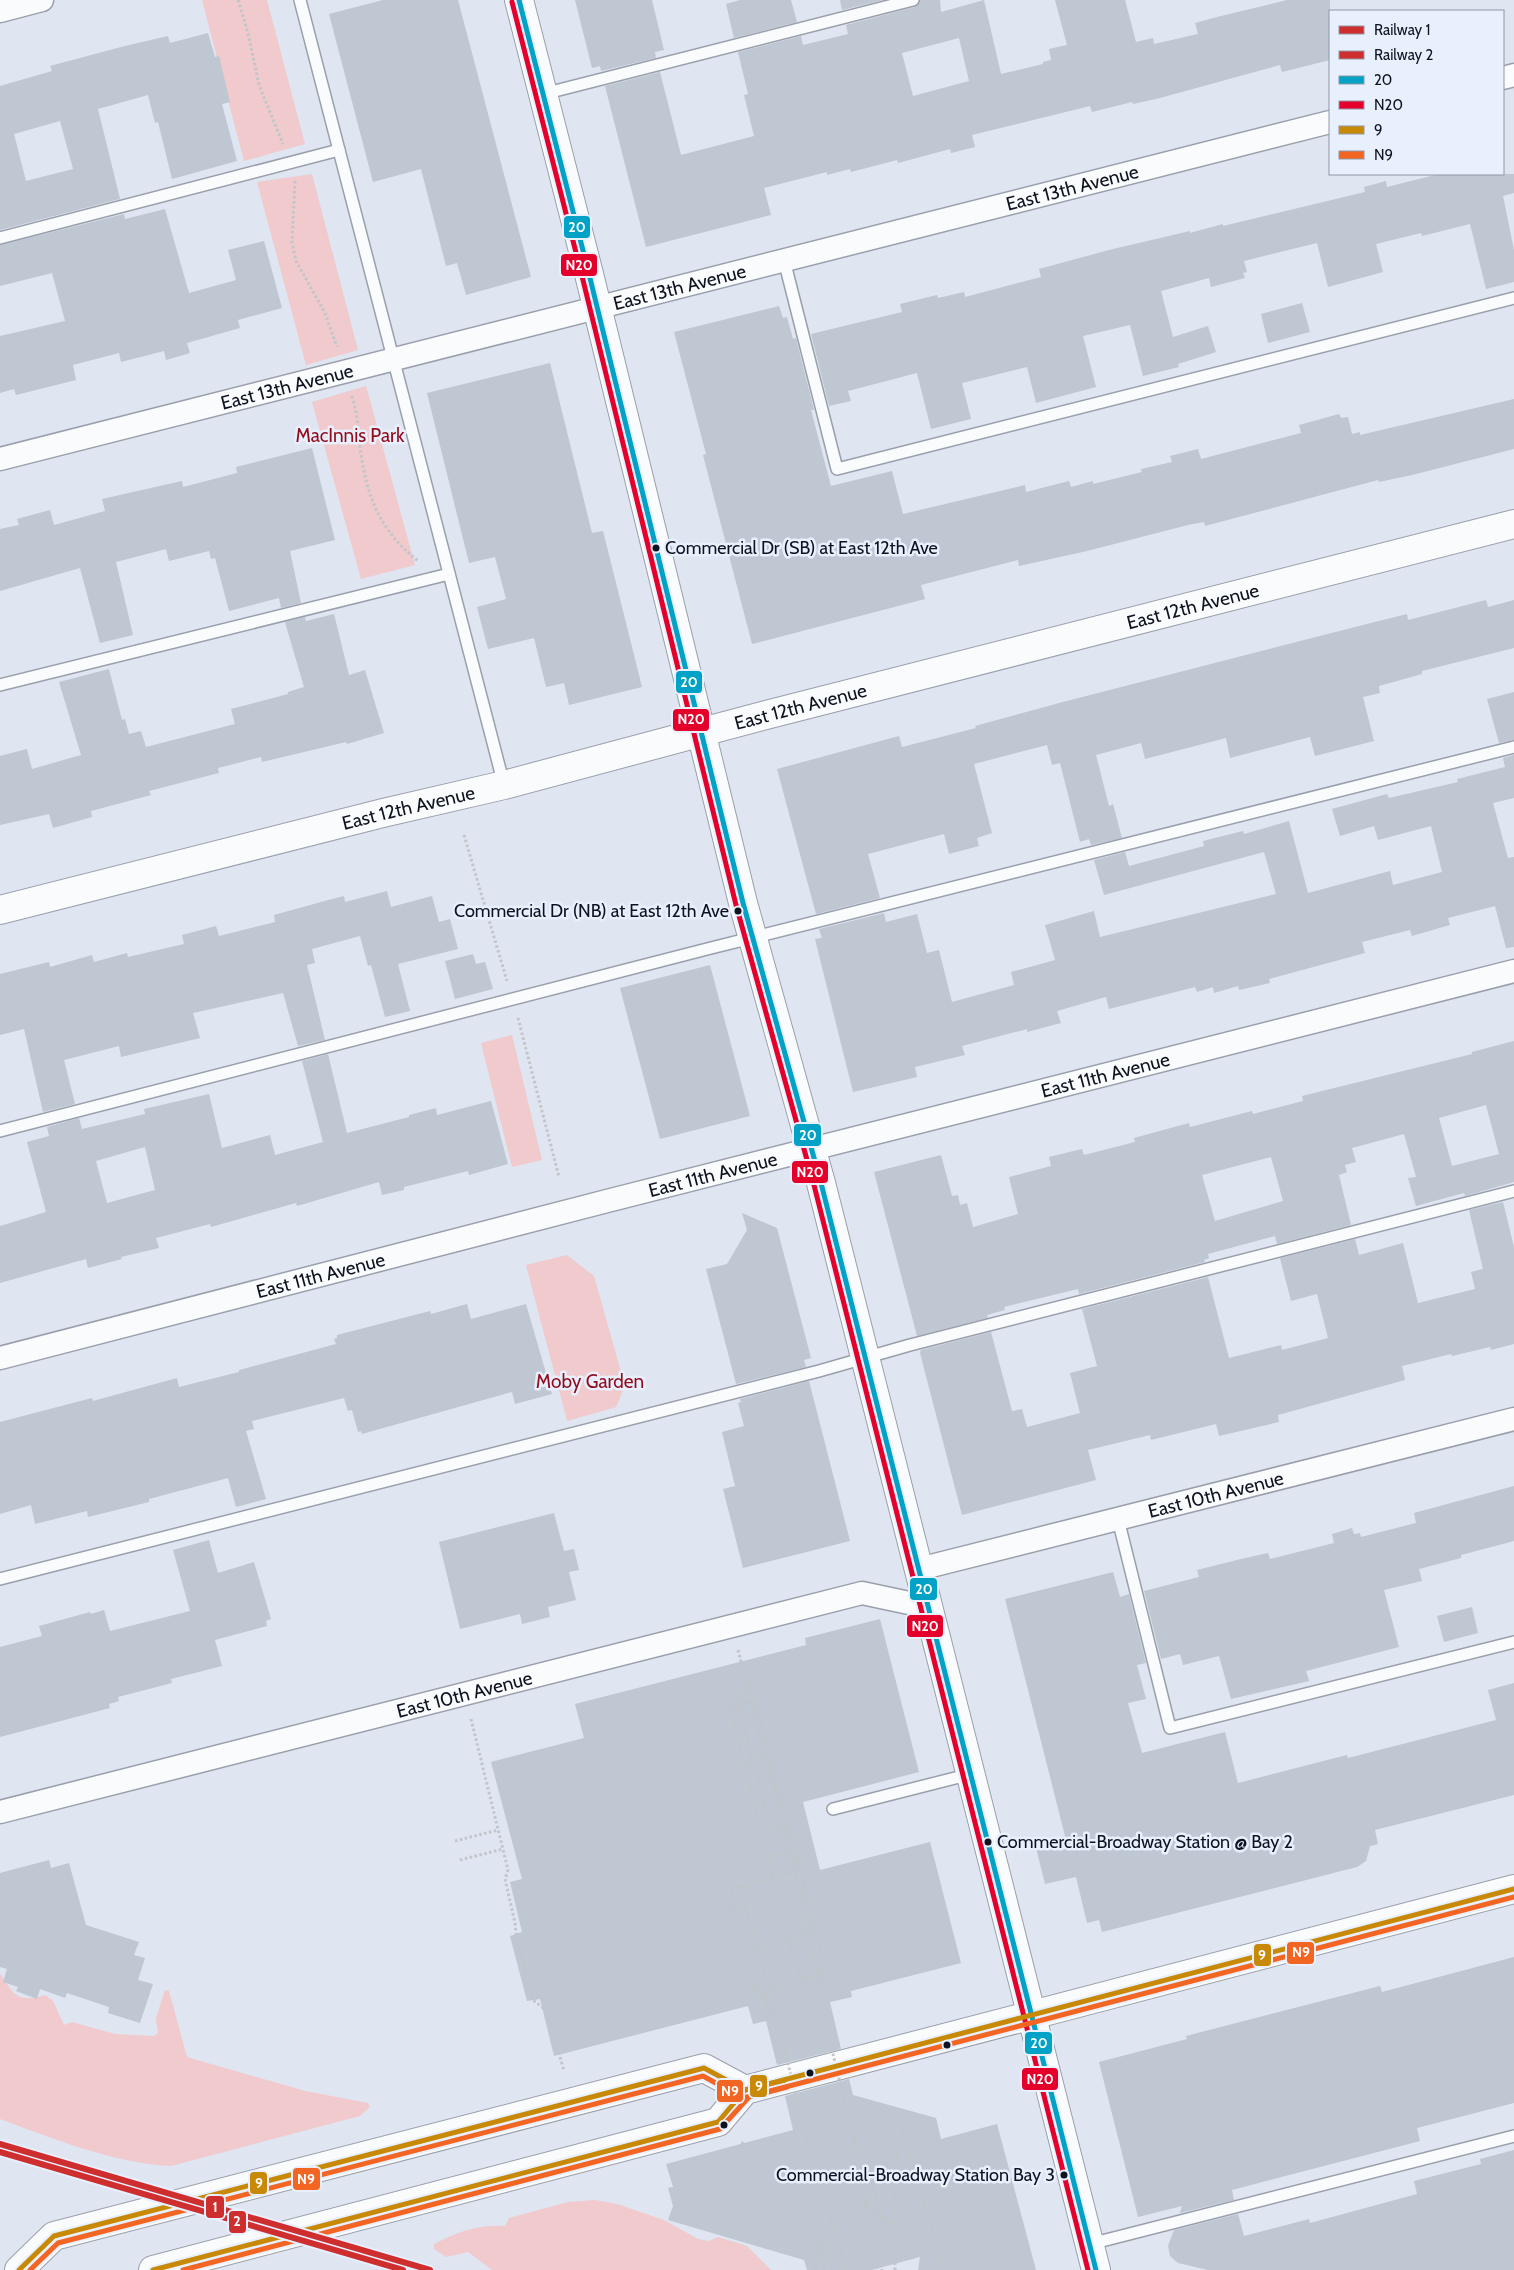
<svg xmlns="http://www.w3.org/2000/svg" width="1514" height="2270" font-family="Cabin,sans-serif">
	<rect width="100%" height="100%" fill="#dfe5f1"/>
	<g fill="#f0cacc">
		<polygon points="202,0 267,0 305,144 244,161"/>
		<polygon points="312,174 358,350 306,365 257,182"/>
		<polygon points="366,386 415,565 361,579 312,402"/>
		<polygon points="512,1035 542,1160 512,1167 481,1043"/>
		<polygon points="567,1255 594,1276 625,1386 616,1407 567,1421 526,1265"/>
		<path d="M0 1974C15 1996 17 2003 45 1995L53 2001 64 2025 72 2022 115 2034 154 2036 158 2033 156 2018 165 1990 169 1991 187 2057 305 2091 368 2103 370 2107 360 2116 171 2166C113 2163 54 2139 0 2119Z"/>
		<path d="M595 2200 617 2204 664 2220 698 2239 709 2241 718 2237 747 2246 771 2270H492L468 2252 446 2257 434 2249V2244C457 2232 479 2224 505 2226L509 2218 568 2202Z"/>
	</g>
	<g fill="#bec7d2" fill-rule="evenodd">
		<polygon points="383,0 458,0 531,277 466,295 457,263 446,266 421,169 373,182 329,14"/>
		<polygon points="575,0 652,0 664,50 655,52 656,58 601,71 600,66 592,68"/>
		<polygon points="740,0 791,0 797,22 734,38 726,4"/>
		<polygon points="840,0 883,0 842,10"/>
		<path d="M920 0H940L941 12 984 0 1001 74 1043 64V62L1051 60 1049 49 1067 45 1055 0H1125L1136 42 1153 38 1154 44 1198 34 1195 23 1217 17 1287 0H1330V60L1282 72 1280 65 1160 98 1133 104 1132 102 1092 112 1090 106 972 135 975 147 951 153 950 149 898 163 897 160 851 172 850 169 827 175V172L764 188 771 215 646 247 605 86 660 72 681 155 754 136 744 95 748 94 738 52 801 36 803 45 848 34 846 25 915 7ZM959 38 969 81 913 96 902 53Z"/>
		<path d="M208 33 215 57 219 56 230 102 222 104 237 161 172 179 158 122 155 123 148 95 98 109 120 199 0 230V86L52 71 50 66 125 46 168 36 170 43ZM60 121 73 169 26 181 14 134Z"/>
		<polygon points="1439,174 1514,174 1514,193 1503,196 1514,250 1514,282 1486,289 1470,224 1422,236 1421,233 1376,244 1383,272 1328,287 1317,243 1244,261 1247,272 1243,273 1245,278 1211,287 1209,278 1161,291 1173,337 1208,326 1216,352 1178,364 1179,367 1143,376 1130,325 1083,336 1096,387 1036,403 1027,367 962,383 971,419 931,429 917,373 848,391 851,401 829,406 811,334 902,312 900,304 937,295 938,298 964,292 965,297 1041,277 1039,269 1109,250 1190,231 1190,233 1223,224 1223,226 1365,192 1364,187 1386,181 1387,187"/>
		<polygon points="165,209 189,293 236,280 228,250 264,241 282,308 238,320 240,328 187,343 190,353 166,360 164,351 121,362 119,353 73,365 76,380 16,395 14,389 0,393 0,336 65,321 52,273 0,286 0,245 124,214 125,219"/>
		<polygon points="1302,303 1310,332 1268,343 1261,314"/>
		<polygon points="779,306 783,318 787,317 793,339 796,338 814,410 811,410 831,486 892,471 903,514 1025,485 1026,492 1069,481 1071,487 1093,481 1093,484 1142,472 1141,469 1172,462 1170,456 1198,449 1201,459 1301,433 1299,425 1339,414 1341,418 1348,417 1352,434 1360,432 1360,435 1514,399 1514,449 1412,475 1379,482 1378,480 1205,526 1204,522 1188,525 1087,551 1019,566 1018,560 921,585 925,599 752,644 703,455 706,454 674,332"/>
		<polygon points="550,363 592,533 603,531 642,687 569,705 564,683 546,687 534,638 488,649 477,607 506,599 495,557 469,563 427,393"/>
		<polygon points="312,448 335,540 290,551 301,603 281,608 279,598 229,611 215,558 211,559 209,551 169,561 166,549 116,562 133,635 100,643 80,568 0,591 0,529 19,525 17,519 50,510 54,525 105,511 102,499 182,481 183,487 237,473 236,467"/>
		<polygon points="1486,600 1488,607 1514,600 1514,648 1422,671 1422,674 1379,686 1380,693 1363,697 1374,741 1315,756 1310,737 1230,758 1226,738 1145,759 1141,743 1096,755 1109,806 1113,804 1122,838 1091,845 1089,839 1080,842 1060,763 1052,765 1047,745 974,764 992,833 977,838 979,846 949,854 944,834 868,854 880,898 816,914 777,769 899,736 902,747 976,728 975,726 1063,702 1363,625 1407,614 1408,620"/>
		<polygon points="334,614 349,675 365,670 384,733 347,744 346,742 262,762 261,757 218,768 219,773 149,791 151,795 91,811 92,817 53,828 49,814 0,825 0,756 27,749 32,769 81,755 59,682 109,669 122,720 125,719 129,734 141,731 146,747 235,724 231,709 288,694 288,692 304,687 285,622 305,617 306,621"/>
		<polygon points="1514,692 1514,740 1499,743 1487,699"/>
		<polygon points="1514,755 1514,798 1493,803 1508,858 1514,857 1514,947 1506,948 1495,906 1448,918 1450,925 1412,936 1410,930 1362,942 1365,953 1269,979 1270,983 1239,990 1238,986 1214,993 1213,987 1197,992 1195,987 1109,1009 1106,997 1057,1011 1061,1023 1027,1032 1027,1029 962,1046 965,1055 915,1067 917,1077 853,1092 815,939 822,938 819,929 884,913 886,922 917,914 927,953 939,950 952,1002 1014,985 1011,972 1055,960 1045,925 1094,911 1100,937 1276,894 1264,852 1104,895 1094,860 1125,852 1129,866 1204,846 1203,841 1243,831 1244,834 1289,821 1308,893 1390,871 1393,885 1442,872 1431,826 1378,840 1374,826 1340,836 1332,809 1387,794 1389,798 1458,782 1457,779 1505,767 1503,758"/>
		<polygon points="387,891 391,907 432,896 439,922 450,919 458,949 398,964 410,1011 385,1017 371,965 368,966 360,936 312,949 315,963 307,965 325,1040 298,1046 283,993 193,1013 200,1038 121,1057 119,1046 64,1060 75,1104 43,1112 24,1029 0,1035 0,974 49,962 50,967 92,955 94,962 127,953 128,957 184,944 182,935 216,926 219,936 275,922 274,915 332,899 344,896 345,902"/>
		<polygon points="473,954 476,964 485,962 493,989 455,999 445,961"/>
		<polygon points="710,965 750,1116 660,1139 620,988"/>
		<path d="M1514 1041V1182L1465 1196 1464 1193 1416 1206 1408 1178 1416 1177 1404 1134 1352 1148 1356 1162 1345 1165 1347 1172 1339 1175 1351 1225 1277 1244 1275 1236 1208 1254 1209 1258 1204 1260 1205 1262 1079 1294 1078 1289 1004 1307 1005 1310 987 1315 988 1318 917 1336 874 1172 941 1155 952 1196 958 1195 960 1205 967 1203 973 1227 1018 1214 1009 1177 1051 1166 1049 1157 1082 1149 1084 1155 1135 1142 1134 1138 1189 1123 1190 1127 1252 1111 1253 1114 1303 1101 1302 1096 1472 1054V1052ZM1486 1105 1499 1154 1452 1166 1439 1118ZM1271 1157 1283 1201 1215 1221 1202 1175Z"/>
		<path d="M328 1054 347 1133 409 1117V1115L436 1108 437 1115 491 1101 508 1164 469 1175 468 1171 404 1187V1190L382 1195 379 1182 297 1206 296 1203 211 1227 210 1224 156 1238 159 1248 121 1257 122 1259 88 1268 86 1259 0 1283V1226L46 1212 27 1142 49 1136 47 1127 79 1118 82 1129 145 1114 144 1109 209 1094 222 1148 270 1135 275 1155 323 1142 302 1061ZM145 1147 155 1190 107 1203 96 1161Z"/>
		<polygon points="1503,1202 1514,1247 1514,1344 1491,1350 1490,1347 1452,1356 1451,1354 1402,1366 1405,1380 1278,1415 1279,1422 1219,1436 1216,1424 1151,1440 1150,1435 1088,1450 1096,1480 962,1515 920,1353 921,1350 991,1332 1012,1411 1022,1409 1027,1427 1080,1413 1070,1373 1097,1366 1082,1309 1208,1277 1229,1358 1281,1345 1282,1350 1328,1338 1317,1294 1291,1301 1280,1258 1355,1239 1359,1255 1403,1243 1418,1303 1475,1289 1471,1272 1483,1269 1469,1210"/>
		<polygon points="742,1213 777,1228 811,1358 804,1360 806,1367 736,1384 706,1269 727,1264 747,1230"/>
		<polygon points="467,1304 471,1319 526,1304 552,1394 515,1404 512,1392 362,1434 361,1431 358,1432 352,1410 348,1411 344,1398 252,1421 254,1429 246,1431 266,1499 236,1507 228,1478 149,1499 149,1502 88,1517 87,1511 35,1524 31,1505 0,1514 0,1422 92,1398 93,1401 177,1378 179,1387 239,1372 239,1370 336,1344 334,1339 337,1338 337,1335 430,1311 431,1314"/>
		<polygon points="809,1381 850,1541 743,1568 723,1489 735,1486 722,1432 744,1426 738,1403 741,1402 740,1399"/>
		<polygon points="1514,1486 1514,1541 1461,1555 1461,1558 1419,1569 1422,1581 1384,1590 1399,1647 1306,1671 1309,1681 1231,1699 1219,1656 1183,1665 1180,1654 1161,1659 1144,1591 1199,1577 1197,1570 1241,1559 1268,1553 1270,1559 1334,1543 1332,1534 1352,1528 1354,1534 1360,1533 1361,1537 1416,1523 1414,1513"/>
		<polygon points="554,1513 564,1551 574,1549 579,1570 569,1572 576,1600 548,1607 550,1617 522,1624 520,1614 460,1629 439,1542"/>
		<polygon points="209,1540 218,1573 254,1562 271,1619 266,1621 267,1626 215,1640 222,1666 171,1679 172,1683 118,1697 119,1701 109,1704 110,1708 0,1737 0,1647 42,1636 39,1626 90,1612 91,1614 104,1610 110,1631 190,1611 173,1550"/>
		<polygon points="1113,1572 1120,1597 1129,1594 1146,1663 1137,1665 1146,1699 1128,1703 1142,1753 1225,1732 1238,1783 1347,1755 1348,1758 1496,1720 1488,1690 1514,1683 1514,1795 1375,1830 1378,1844 1370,1846 1366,1861 1357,1867 1102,1932 1099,1920 1087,1923 1076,1877 1045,1884 1035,1844 1065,1836 1005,1599"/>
		<polygon points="1472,1607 1478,1633 1444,1642 1437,1616"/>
		<polygon points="880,1619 919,1772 803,1802 820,1870 930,1842 961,1963 851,1991 852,1997 830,2002 841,2049 777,2065 766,2021 753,2024 748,2006 554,2056 540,1999 527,2001 510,1936 522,1932 510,1882 522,1879 491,1762 584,1738 575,1704 806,1645 805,1638"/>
		<polygon points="49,1860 51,1868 69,1863 86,1925 139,1942 134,1955 145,1958 138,1980 153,1984 140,2023 108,2013 109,2007 67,1993 65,1998 40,1989 37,1999 16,1991 18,1987 3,1982 7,1969 0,1967 0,1873"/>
		<polygon points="1514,1957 1514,2103 1417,2128 1420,2141 1232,2190 1234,2200 1180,2213 1182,2206 1138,2217 1099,2062 1187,2039 1186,2036 1380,1986 1382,1992"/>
		<polygon points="849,2079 853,2095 936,2118 941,2139 997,2124 1036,2270 918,2270 920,2257 872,2270 807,2270 804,2260 668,2220 673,2206 668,2188 673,2187 666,2164 793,2130 785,2096"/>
		<polygon points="1514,2150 1514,2270 1208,2270 1178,2263 1170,2256 1168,2246 1174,2230 1238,2214 1244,2236 1309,2219 1310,2223 1417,2194 1414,2181 1481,2164 1480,2159"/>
	</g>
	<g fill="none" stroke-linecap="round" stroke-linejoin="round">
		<g stroke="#9aa0ab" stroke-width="14">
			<g id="lane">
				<polyline points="300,0 504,785"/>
				<polyline points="543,94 913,0"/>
				<polyline points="0,238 339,150"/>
				<polyline points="784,260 837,469 1514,298"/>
				<polyline points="0,685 449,574"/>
				<polyline points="0,1131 711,948 1514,747"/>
				<polyline points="1118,1519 1170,1728 1514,1642"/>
				<polyline points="0,1579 819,1371 910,1345 1514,1191"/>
				<polyline points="833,1809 971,1774"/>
				<polyline points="1090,2244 1514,2136"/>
			</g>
		</g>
		<g stroke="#9aa0ab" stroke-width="25">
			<g id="street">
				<polyline points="0,11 42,0"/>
				<polyline points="1503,78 1514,75"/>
				<path id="s1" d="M0 459 1330 122"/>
				<path id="s2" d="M0 1358 607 1201 1514 971"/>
				<path id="s3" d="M919 1569 1514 1419"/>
				<path id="s4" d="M0 1812 862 1593 928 1607"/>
			</g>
		</g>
		<g stroke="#9aa0ab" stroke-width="30">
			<g id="secondary">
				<polyline points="519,0 589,274 743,903 821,1183 1096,2270"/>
				<path id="s5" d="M0 910 383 813 504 785 766 715 1514 524"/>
			</g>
		</g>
		<g stroke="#9aa0ab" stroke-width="30">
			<g id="primary">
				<polyline points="19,2270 54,2236 704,2068 745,2090"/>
				<polyline points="153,2270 718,2122 745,2090 1514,1889"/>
			</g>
		</g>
		<g stroke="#c2c5c9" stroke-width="3" stroke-dasharray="2.5 2.5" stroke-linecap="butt">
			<polyline points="238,0 248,33 259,85 283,144"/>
			<polyline points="295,181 292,242 296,261 325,313 337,347"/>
			<path d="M352 396C359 418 358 439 362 461 369 503 384 534 418 561"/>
			<polyline points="464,835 507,981"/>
			<polyline points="518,1018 559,1177"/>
			<polyline points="738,1650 811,1932 808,1934 828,2007"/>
			<polygon points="752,1687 827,1974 800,1981 726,1693"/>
			<polyline points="735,1691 739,1704"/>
			<polyline points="738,1704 772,1831 785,1828"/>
			<polyline points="730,1707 752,1701"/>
			<polyline points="471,1719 508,1870 505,1879 515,1923 516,1934 533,2000 547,2011 564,2071"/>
			<polyline points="734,1726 735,1728 744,1725"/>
			<polyline points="744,1763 768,1757"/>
			<polyline points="455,1841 498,1830"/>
			<polyline points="768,1857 792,1851"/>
			<polyline points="460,1860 503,1849"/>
			<polyline points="740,1886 768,1988 765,2000 750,1983"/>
			<polyline points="735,1907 730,1889 796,1871"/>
			<polyline points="730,1908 747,1904"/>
			<polyline points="797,1929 805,1928"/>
			<polyline points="756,1947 808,1934"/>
			<polyline points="524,1967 531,1966"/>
			<polyline points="754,1982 756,1990"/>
			<polyline points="768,1988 819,1974"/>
			<polyline points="769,1988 777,2019"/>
			<polyline points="765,2000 771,2022"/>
			<polyline points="898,2113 944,2270"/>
			<polyline points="853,2136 853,2167 864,2206 895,2226"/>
			<polyline points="742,2142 748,2162"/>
			<polyline points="873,2183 884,2221"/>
			<polyline points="832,2220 846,2270"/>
			<polyline points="819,2250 824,2270"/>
			<polyline points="828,2257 832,2270"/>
			<polyline points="882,2269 882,2270"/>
			<polyline points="815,2270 812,2262 823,2239"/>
			<polyline points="895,2270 894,2175 902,2134"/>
		</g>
		<use href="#lane" stroke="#fafbfd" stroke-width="11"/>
		<use href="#street" stroke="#fafbfd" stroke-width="22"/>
		<use href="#secondary" stroke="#fafbfd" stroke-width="28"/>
		<use href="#primary" stroke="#fafbfd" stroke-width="28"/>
		<g stroke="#c2c5c9" stroke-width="3" stroke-dasharray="2.5 2.5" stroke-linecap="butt">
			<polyline points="821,2005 853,2136 867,2159 873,2183 864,2210"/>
			<polyline points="777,2019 808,2144 832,2220 823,2239 828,2257"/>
			<polyline points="867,2203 868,2210"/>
		</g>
		<g stroke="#e8f0fe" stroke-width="9">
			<polyline id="bus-1" points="519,0 589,274 743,903 821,1183 1096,2270"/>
		</g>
		<g stroke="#e8f0fe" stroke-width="9">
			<polyline id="bus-2" points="512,2 582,276 736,905 814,1185 1088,2270"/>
		</g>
		<g stroke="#e8f0fe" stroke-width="9">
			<g id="bus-3">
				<polyline points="19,2270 54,2236 704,2068 745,2090 1514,1889"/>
				<polyline points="153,2270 718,2122 745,2090 785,2080"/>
			</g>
		</g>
		<g stroke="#e8f0fe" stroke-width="9">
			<g id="bus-4">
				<polyline points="30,2270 58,2243 703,2076 741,2097 747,2097 1514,1897"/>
				<polyline points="183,2270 720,2129 749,2097 787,2087"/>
			</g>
		</g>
		<use href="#bus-1" stroke="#01a2c5" stroke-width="5"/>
		<use href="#bus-2" stroke="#e4002b" stroke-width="5"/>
		<use href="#bus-3" stroke="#c88906" stroke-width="5"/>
		<use href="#bus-4" stroke="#f26522" stroke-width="5"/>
		<g stroke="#e8f0fe" stroke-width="10">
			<polyline id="rail-1" points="0,2144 430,2270"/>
		</g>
		<g stroke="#e8f0fe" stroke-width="10">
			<polyline id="rail-2" points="0,2152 403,2270"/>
		</g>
		<use href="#rail-1" stroke="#cf2e2f" stroke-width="6"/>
		<use href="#rail-2" stroke="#cf2e2f" stroke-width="6"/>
	</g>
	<g fill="#0d131f" stroke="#e8f0fe" stroke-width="2">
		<circle cx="656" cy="548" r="4.5"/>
		<circle cx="738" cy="911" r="4.5"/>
		<circle cx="988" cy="1842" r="4.5"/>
		<circle cx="947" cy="2045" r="4.5"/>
		<circle cx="810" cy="2073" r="4.5"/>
		<circle cx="724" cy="2125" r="4.5"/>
		<circle cx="1064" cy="2175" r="4.5"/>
	</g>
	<g text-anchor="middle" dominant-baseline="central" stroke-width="5" stroke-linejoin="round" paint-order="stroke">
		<g font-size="18" fill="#0d131f" stroke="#e8f0fe" text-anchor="start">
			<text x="665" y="548">Commercial Dr (SB) at East 12th Ave</text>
			<text x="729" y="911" text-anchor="end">Commercial Dr (NB) at East 12th Ave</text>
			<text x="997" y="1842">Commercial-Broadway Station @ Bay 2</text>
			<text x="1055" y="2175" text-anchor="end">Commercial-Broadway Station Bay 3</text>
		</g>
		<g font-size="19" fill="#0d131f" stroke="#e8f0fe">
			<text stroke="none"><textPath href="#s1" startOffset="1106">East 13th Avenue</textPath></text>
			<text stroke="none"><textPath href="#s1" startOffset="701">East 13th Avenue</textPath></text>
			<text stroke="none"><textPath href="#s1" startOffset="296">East 13th Avenue</textPath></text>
			<text stroke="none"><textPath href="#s5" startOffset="1231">East 12th Avenue</textPath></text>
			<text stroke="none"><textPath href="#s5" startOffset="826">East 12th Avenue</textPath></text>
			<text stroke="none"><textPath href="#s5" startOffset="421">East 12th Avenue</textPath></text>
			<text stroke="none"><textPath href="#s2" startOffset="1141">East 11th Avenue</textPath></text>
			<text stroke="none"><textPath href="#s2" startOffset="736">East 11th Avenue</textPath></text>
			<text stroke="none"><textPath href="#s2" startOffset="331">East 11th Avenue</textPath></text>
			<text stroke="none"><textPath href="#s3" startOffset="306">East 10th Avenue</textPath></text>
			<text stroke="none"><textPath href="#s4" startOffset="479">East 10th Avenue</textPath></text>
		</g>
		<g font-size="19" fill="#920c1c" stroke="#e8f0fe">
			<text x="350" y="435">MacInnis Park</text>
			<text x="590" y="1381">Moby Garden</text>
		</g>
	</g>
	<g stroke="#e8f0fe" stroke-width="2">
		<rect x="563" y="215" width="28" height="24" rx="5" fill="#01a2c5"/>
		<rect x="560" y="253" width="38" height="24" rx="5" fill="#e4002b"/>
		<rect x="675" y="670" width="28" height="24" rx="5" fill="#01a2c5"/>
		<rect x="672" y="708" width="38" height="24" rx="5" fill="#e4002b"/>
		<rect x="793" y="1123" width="29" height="24" rx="5" fill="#01a2c5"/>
		<rect x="791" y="1160" width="38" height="24" rx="5" fill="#e4002b"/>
		<rect x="909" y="1577" width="29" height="24" rx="5" fill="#01a2c5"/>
		<rect x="906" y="1614" width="38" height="24" rx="5" fill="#e4002b"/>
		<rect x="1286" y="1941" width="29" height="24" rx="5" fill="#f26522"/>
		<rect x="1253" y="1943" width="19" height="24" rx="5" fill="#c88906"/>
		<rect x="1024" y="2031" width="29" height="24" rx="5" fill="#01a2c5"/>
		<rect x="1021" y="2067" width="38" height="24" rx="5" fill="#e4002b"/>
		<rect x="749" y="2074" width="19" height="24" rx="5" fill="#c88906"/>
		<rect x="716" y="2079" width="28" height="24" rx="5" fill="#f26522"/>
		<rect x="292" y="2167" width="29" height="24" rx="5" fill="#f26522"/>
		<rect x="249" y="2171" width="19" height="24" rx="5" fill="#c88906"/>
		<rect x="205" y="2195" width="20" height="24" rx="5" fill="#cf2e2f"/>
		<rect x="228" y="2210" width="19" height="24" rx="5" fill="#cf2e2f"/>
	</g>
	<g font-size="14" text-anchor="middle" font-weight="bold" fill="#fff">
		<text x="577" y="232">20</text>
		<text x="579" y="270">N20</text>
		<text x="689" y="687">20</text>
		<text x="691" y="724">N20</text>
		<text x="808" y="1140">20</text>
		<text x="810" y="1177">N20</text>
		<text x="924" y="1594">20</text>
		<text x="925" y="1631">N20</text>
		<text x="1301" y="1957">N9</text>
		<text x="1262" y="1960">9</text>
		<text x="1039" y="2048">20</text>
		<text x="1040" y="2084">N20</text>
		<text x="759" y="2091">9</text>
		<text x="730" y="2096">N9</text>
		<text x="306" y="2184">N9</text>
		<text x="259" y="2188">9</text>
		<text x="215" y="2212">1</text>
		<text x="237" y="2226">2</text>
	</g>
	<rect x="1329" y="10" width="175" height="165" fill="#e8f0fe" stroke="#9098a5"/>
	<rect x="1339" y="26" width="25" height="8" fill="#cf2e2f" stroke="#9098a5"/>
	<text x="1374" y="35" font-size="15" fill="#0d131f">Railway 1</text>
	<rect x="1339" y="51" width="25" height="8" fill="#cf2e2f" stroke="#9098a5"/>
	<text x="1374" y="60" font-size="15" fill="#0d131f">Railway 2</text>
	<rect x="1339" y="76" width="25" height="8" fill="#01a2c5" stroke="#9098a5"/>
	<text x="1374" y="85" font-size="15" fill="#0d131f">20</text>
	<rect x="1339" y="101" width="25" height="8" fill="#e4002b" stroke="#9098a5"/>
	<text x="1374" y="110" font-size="15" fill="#0d131f">N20</text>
	<rect x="1339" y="126" width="25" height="8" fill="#c88906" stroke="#9098a5"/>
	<text x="1374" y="135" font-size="15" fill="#0d131f">9</text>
	<rect x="1339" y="151" width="25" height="8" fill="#f26522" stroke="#9098a5"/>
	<text x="1374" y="160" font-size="15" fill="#0d131f">N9</text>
</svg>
